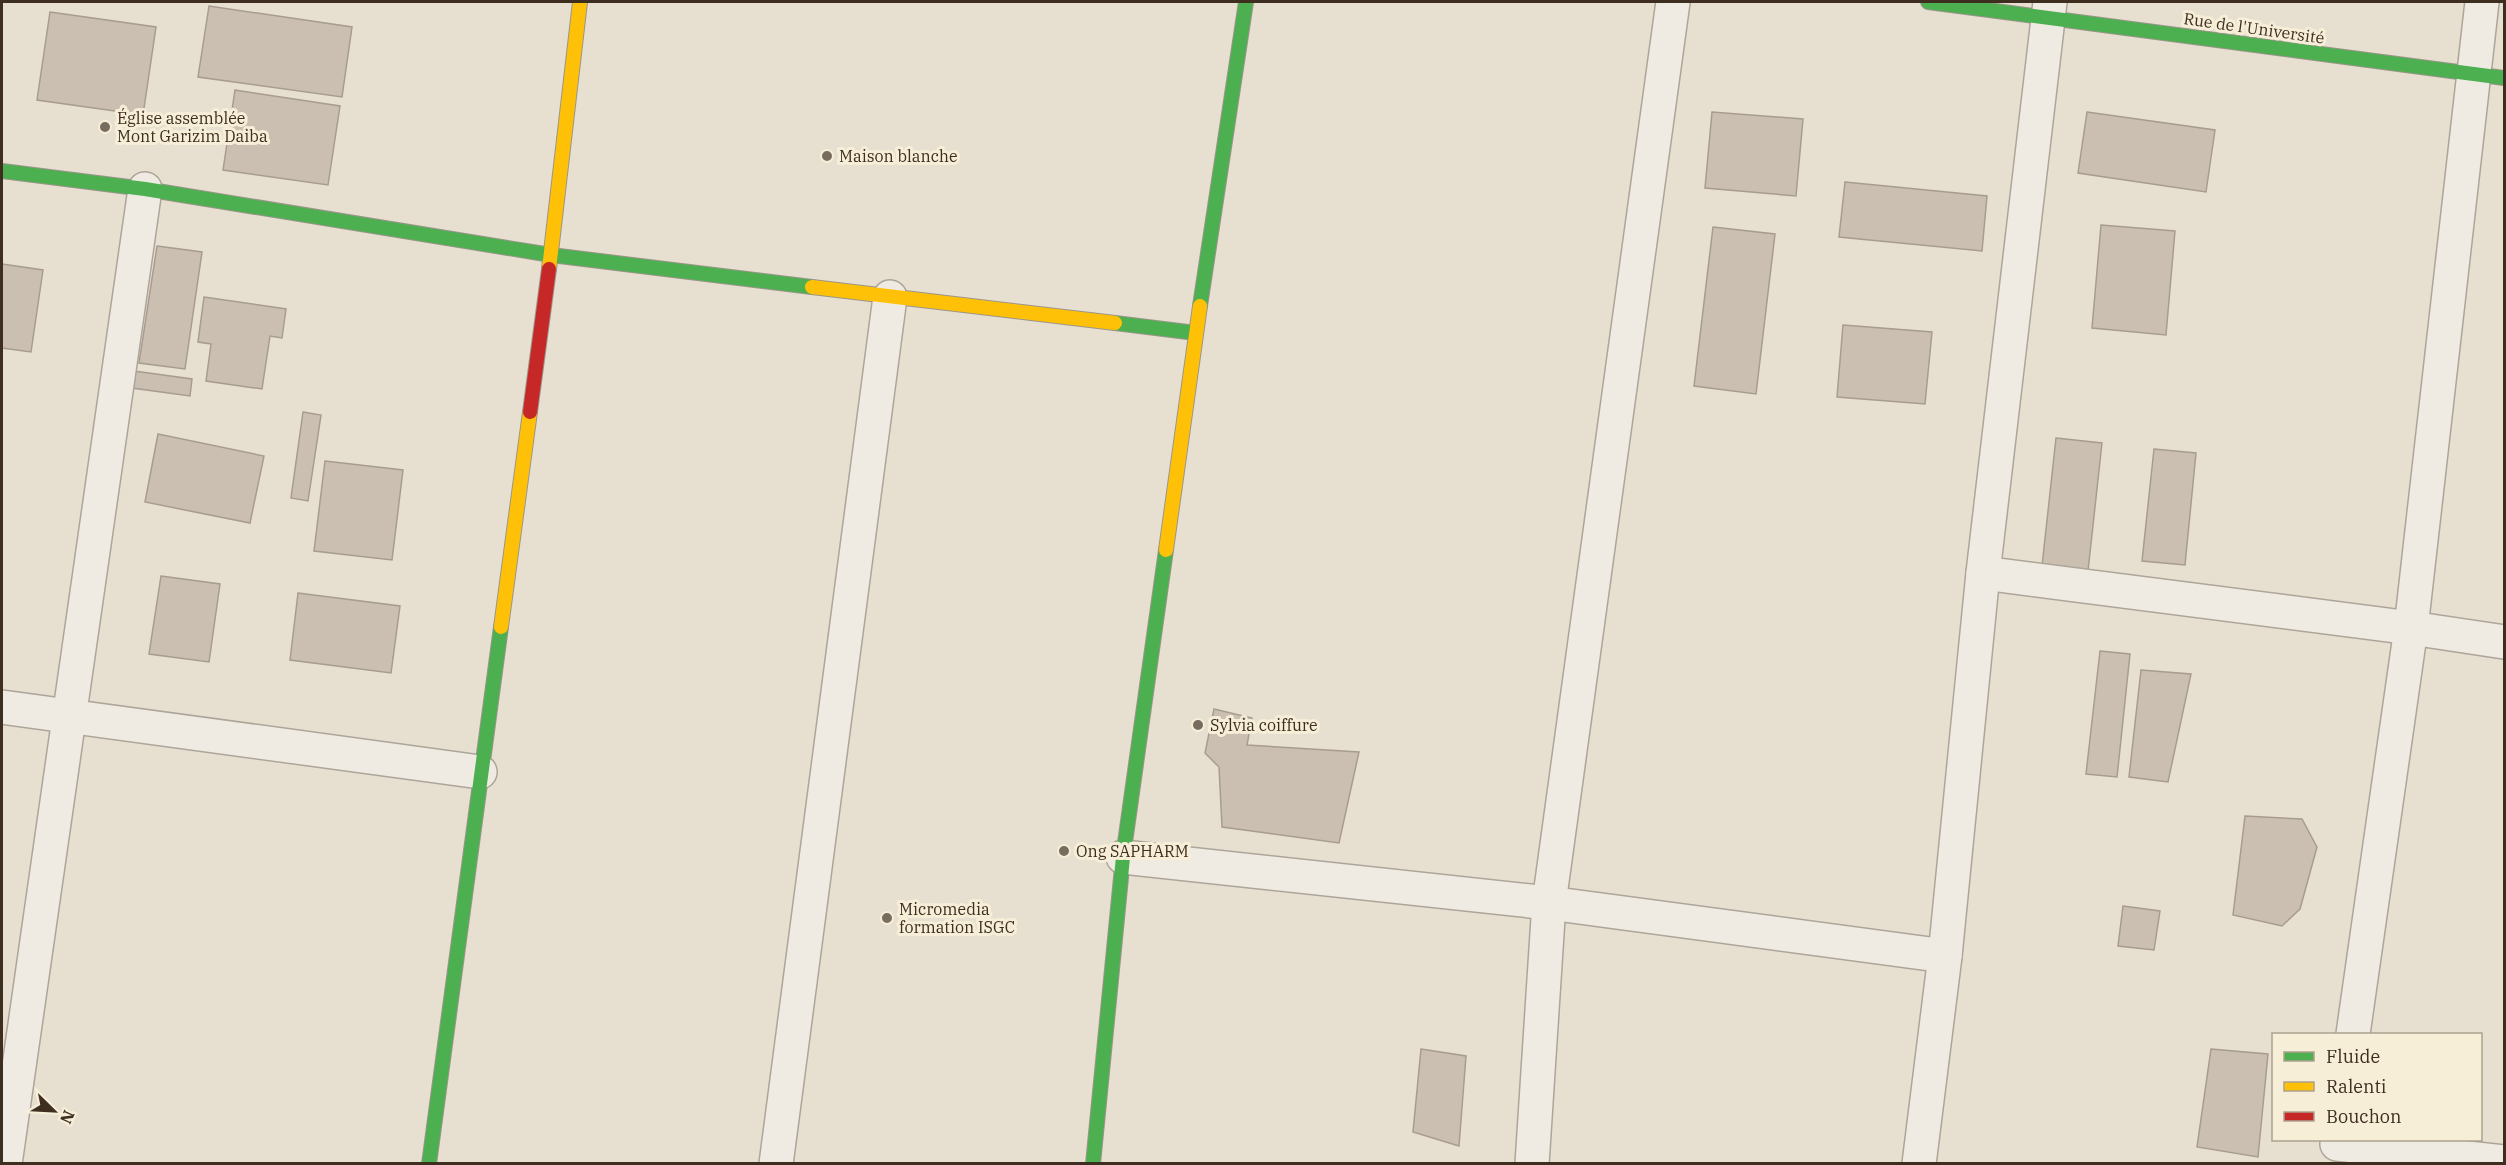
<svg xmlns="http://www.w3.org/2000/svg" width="2506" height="1165" font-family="'IBM Plex Serif',serif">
	<rect width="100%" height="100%" fill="#e7e0d1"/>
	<g fill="#cbbfb2" stroke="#a89c90" stroke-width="1.5">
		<polygon points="209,6 352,27 342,97 198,77"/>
		<polygon points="50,12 156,27 143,115 37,100"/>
		<polygon points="235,90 340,106 328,185 223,170"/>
		<polygon points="1712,112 1803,119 1796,196 1705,188"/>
		<polygon points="2087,112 2215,130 2206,192 2078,173"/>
		<polygon points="1845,182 1987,196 1982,251 1839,237"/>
		<polygon points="2101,225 2175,231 2166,335 2092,328"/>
		<polygon points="1713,227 1775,234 1756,394 1694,386"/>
		<polygon points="157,246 202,252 185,369 139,363"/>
		<polygon points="2,264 43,270 31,352 2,348"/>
		<polygon points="204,297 286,309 282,338 270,336 262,389 206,381 211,344 198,342"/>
		<polygon points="1843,325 1932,332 1925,404 1837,397"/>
		<polygon points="134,371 192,379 190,396 132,388"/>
		<polygon points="303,412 321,415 308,501 291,498"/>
		<polygon points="158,434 264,456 250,523 145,502"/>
		<polygon points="2056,438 2102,443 2088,571 2042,566"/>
		<polygon points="2154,449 2196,453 2185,565 2142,561"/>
		<polygon points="325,461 403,470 392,560 314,551"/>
		<polygon points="161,576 220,584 209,662 149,654"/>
		<polygon points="298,593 400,606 391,673 290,660"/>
		<polygon points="2100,651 2130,654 2117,777 2086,774"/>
		<polygon points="2141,670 2191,674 2168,782 2129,777"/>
		<polygon points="1214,709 1252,718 1247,745 1359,752 1339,843 1222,827 1219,767 1205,753"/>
		<polygon points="2245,816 2302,819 2317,847 2300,909 2282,926 2233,915"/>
		<polygon points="2123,906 2160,911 2154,950 2118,946"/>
		<polygon points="1421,1049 1466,1056 1459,1146 1413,1132"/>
		<polygon points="2211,1049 2268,1054 2258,1157 2197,1147"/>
	</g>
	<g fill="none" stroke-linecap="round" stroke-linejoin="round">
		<g stroke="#ada599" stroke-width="36">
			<g id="street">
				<polyline points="1983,573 2411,628 2504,642"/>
				<polyline points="2,707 480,772"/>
				<polyline points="1123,857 1549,903 1945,956"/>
				<polyline points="2353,1034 2411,628 2482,2"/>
				<polyline points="2337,1144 2504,1162"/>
				<polyline points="5,1164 145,189"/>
				<polyline points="776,1164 890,297"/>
				<polyline points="1532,1164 1549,903 1673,2"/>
				<polyline points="1919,1164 1945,956 1983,573 2050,2"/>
			</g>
		</g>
		<g stroke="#9c958a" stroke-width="16">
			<g id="fast">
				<polyline points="1928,2 2504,78"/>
				<polyline points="2,171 145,189 551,255 812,287"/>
				<polyline points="1200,306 1246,2"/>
				<polyline points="1115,323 1196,333"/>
				<polyline points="429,1164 501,627"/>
				<polyline points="1093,1164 1123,857 1166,550"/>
			</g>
		</g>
		<g stroke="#9c958a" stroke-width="16">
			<g id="slow">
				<polyline points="549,269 580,2"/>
				<polyline points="812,287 1115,323"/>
				<polyline points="1166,550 1200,306"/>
				<polyline points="501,627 530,412"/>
			</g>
		</g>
		<g stroke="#9c958a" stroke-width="16">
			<polyline id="jam" points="530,412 549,269"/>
		</g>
		<use href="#street" stroke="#efebe3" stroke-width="33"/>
		<use href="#fast" stroke="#4caf50" stroke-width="14"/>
		<use href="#slow" stroke="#ffc107" stroke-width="14"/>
		<use href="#jam" stroke="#c62828" stroke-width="14"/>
	</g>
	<g fill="#786c5e" stroke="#f7eed8" stroke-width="2">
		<circle cx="105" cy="127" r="6"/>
		<circle cx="827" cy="156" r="6"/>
		<circle cx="1198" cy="725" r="6"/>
		<circle cx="1064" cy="851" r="6"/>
		<circle cx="887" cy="918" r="6"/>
	</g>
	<g text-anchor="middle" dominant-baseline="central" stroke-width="6" stroke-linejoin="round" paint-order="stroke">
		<g font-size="16" fill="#3d2e20" stroke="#f7eed8">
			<text transform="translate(2254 28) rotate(8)">Rue de l'Université</text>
		</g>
		<g font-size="16" fill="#3d2e20" stroke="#f7eed8" text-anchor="start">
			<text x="117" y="118">Église assemblée<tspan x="117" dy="18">Mont Garizim Daiba</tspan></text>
			<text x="839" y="156">Maison blanche</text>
			<text x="1210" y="725">Sylvia coiffure</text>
			<text x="1076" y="851">Ong SAPHARM</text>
			<text x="899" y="909">Micromedia<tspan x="899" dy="18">formation ISGC</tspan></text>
		</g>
	</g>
	<rect width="2506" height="1165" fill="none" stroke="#3d2e20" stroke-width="6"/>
	<rect x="2272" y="1033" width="210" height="108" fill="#f7eed8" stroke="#ada18e" stroke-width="1.5"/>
	<rect x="2284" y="1052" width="30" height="9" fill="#4caf50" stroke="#ada18e" stroke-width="1.5"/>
	<text x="2326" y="1063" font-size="18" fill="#3d2e20">Fluide</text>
	<rect x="2284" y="1082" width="30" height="9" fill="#ffc107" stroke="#ada18e" stroke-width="1.5"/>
	<text x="2326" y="1093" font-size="18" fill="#3d2e20">Ralenti</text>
	<rect x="2284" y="1112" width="30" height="9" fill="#c62828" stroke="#ada18e" stroke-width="1.5"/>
	<text x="2326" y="1123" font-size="18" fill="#3d2e20">Bouchon</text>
	<g transform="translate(54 1111) rotate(114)" stroke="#f7eed8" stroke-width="4.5" paint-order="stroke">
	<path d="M0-4.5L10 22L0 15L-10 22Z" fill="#3d2e20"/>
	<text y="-9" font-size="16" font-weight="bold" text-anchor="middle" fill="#3d2e20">N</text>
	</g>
</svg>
